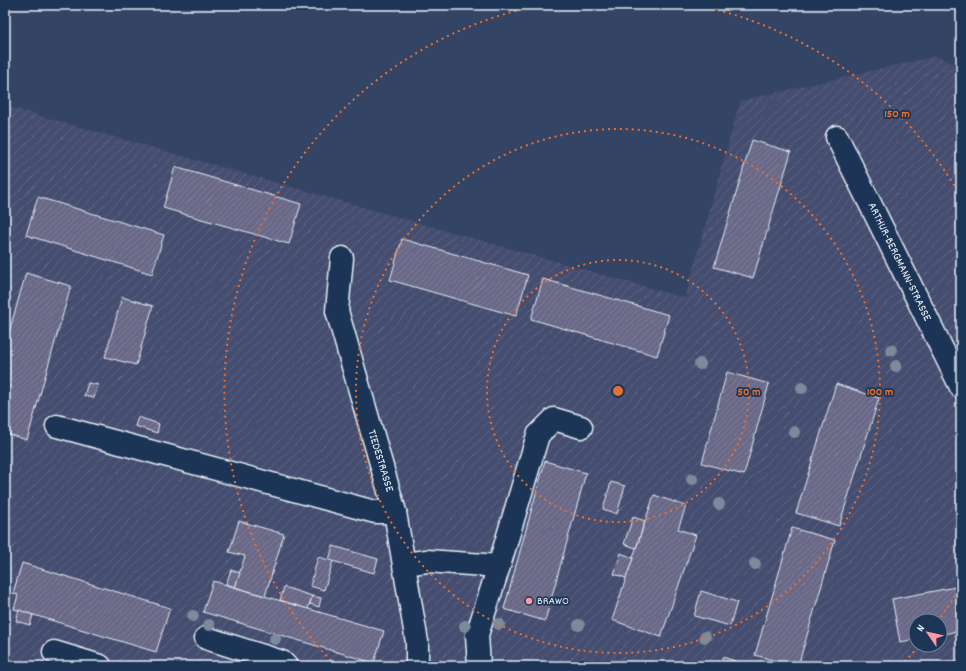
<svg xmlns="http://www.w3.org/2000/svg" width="966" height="671" font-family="Dekko,sans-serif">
	<defs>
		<pattern id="industrial-furrows" width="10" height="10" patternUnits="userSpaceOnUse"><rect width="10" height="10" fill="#444e6f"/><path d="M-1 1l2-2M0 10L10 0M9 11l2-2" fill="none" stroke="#5f6884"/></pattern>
		<pattern id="building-hatch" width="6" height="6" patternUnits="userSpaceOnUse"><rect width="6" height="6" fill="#6b6787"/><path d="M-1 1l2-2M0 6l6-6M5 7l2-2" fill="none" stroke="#807d99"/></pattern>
	</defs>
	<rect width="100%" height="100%" fill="#344465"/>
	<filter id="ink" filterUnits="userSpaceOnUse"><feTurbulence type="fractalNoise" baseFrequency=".025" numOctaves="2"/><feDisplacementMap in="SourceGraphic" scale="8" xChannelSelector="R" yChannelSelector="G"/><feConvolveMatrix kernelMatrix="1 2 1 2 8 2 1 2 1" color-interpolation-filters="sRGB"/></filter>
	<g filter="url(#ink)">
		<path fill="url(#industrial-furrows)" fill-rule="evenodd" d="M936 56 961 67V666H5V106L685 298 740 101ZM916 621H940V645H916Z"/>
		<g fill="url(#building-hatch)" stroke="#e8f1f8">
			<polygon points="752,140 791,152 753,278 714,267"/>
			<polygon points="175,167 301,204 289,244 163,208"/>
			<polygon points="38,197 164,235 152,274 26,235"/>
			<polygon points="402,239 528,275 516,316 390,280"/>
			<polygon points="26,273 71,286 27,440 5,433 5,346"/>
			<polygon points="543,279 669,315 657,356 531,319"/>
			<polygon points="122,297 153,306 136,365 105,357"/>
			<polygon points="727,372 769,384 744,475 702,463"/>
			<polygon points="88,383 98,385 94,398 84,396"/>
			<polygon points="836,384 879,398 839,526 796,513"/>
			<polygon points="138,417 159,424 157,433 135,426"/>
			<polygon points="545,461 586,473 545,621 504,609"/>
			<polygon points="611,482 625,486 617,514 603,509"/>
			<polygon points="654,495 686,506 678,529 696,535 661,637 612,620"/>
			<polygon points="633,517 645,521 636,548 624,544"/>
			<polygon points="239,521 284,534 265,596 235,587 245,556 229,552"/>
			<polygon points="792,528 835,540 798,666 793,666 755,655"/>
			<polygon points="333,546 378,559 374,573 329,560"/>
			<polygon points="621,553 633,558 626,578 614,574"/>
			<polygon points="318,557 333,561 324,590 310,586"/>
			<polygon points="22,563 170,608 156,652 14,609 18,595 13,593"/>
			<polygon points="231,570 240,573 235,587 226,584"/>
			<polygon points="213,581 384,631 374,663 203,612"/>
			<polygon points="961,586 961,630 940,635 940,621 916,621 916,639 900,642 892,599"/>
			<polygon points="284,587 312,596 308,609 280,600"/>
			<polygon points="701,591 737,602 730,626 694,616"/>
			<polygon points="312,596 321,598 319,607 310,604"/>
			<polygon points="19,610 33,615 30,625 16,621"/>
			<polygon points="723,657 735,661 733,666 720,666"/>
			<polygon points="961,660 961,666 933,666"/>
		</g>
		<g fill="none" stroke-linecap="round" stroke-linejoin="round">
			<g stroke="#e8f1f8" stroke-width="25">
				<g id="minor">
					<polyline points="837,137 961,387"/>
					<polyline points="342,258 337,311 395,512 417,642 417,666"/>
					<polyline points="57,426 375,512 395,512"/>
					<polyline points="404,564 427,561 499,566"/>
					<polyline points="206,638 282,662 286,666"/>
					<polyline points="54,652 100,666"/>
					<polyline points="479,666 477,635 499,566 538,435 554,419 581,427"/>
				</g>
			</g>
			<use href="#minor" stroke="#1d3557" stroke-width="22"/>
		</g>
		<g fill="#7c8b9c">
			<circle cx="891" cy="350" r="6"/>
			<circle cx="700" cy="364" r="6"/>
			<circle cx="896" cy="366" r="6"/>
			<circle cx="802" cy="388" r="6"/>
			<circle cx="794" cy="432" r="6"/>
			<circle cx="692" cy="479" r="6"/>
			<circle cx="719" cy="504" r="6"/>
			<circle cx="755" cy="564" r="6"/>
			<circle cx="193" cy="616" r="6"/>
			<circle cx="499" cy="624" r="6"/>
			<circle cx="209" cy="625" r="6"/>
			<circle cx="579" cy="625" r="6"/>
			<circle cx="465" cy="626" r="6"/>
			<circle cx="705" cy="637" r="6"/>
			<circle cx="275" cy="639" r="6"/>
		</g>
	</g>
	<g fill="none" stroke="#e8702f" stroke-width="2" stroke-dasharray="2 4">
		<circle cx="618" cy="391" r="131"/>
		<circle cx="618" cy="391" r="262"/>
		<path d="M961 585A394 394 0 0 1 939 620M918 647A394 394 0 0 1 901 665M335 665A394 394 0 0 1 536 6M700 6A394 394 0 0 1 961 197"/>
	</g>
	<circle fill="#ff9aa2" stroke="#1d3557" stroke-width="1.5" cx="529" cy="601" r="4"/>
	<g text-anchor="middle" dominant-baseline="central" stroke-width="3.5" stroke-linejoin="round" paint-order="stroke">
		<g font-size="12" fill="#e8f1f8" stroke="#1d3557">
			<text transform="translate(899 262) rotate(64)">ARTHUR-BERGMANN-STRASSE</text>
			<text transform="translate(380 461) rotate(73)">TIEDESTRASSE</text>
		</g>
		<g font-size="12" fill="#e8f1f8" stroke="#1d3557" text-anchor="start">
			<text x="537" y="601">BRAWO</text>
		</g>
	</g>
	<circle cx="618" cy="391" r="6" fill="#e8702f" stroke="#1d3557" stroke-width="2"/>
	<g font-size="12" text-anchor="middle" font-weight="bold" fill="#e8702f" stroke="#1d3557" stroke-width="3.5" stroke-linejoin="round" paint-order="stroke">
		<text x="897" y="117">150 m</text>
		<text x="749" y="395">50 m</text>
		<text x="880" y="395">100 m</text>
	</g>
	<rect width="966" height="671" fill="none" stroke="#1d3557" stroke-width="20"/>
	<rect x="10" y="10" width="946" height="651" fill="none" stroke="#e8f1f8" stroke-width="1.5" filter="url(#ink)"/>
	<g transform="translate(928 633) rotate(304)"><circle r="19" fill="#1d3557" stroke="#6e8097"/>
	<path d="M0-3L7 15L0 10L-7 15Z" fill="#ff9aa2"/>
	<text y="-6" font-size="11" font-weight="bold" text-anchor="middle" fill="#e8f1f8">N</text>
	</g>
</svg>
